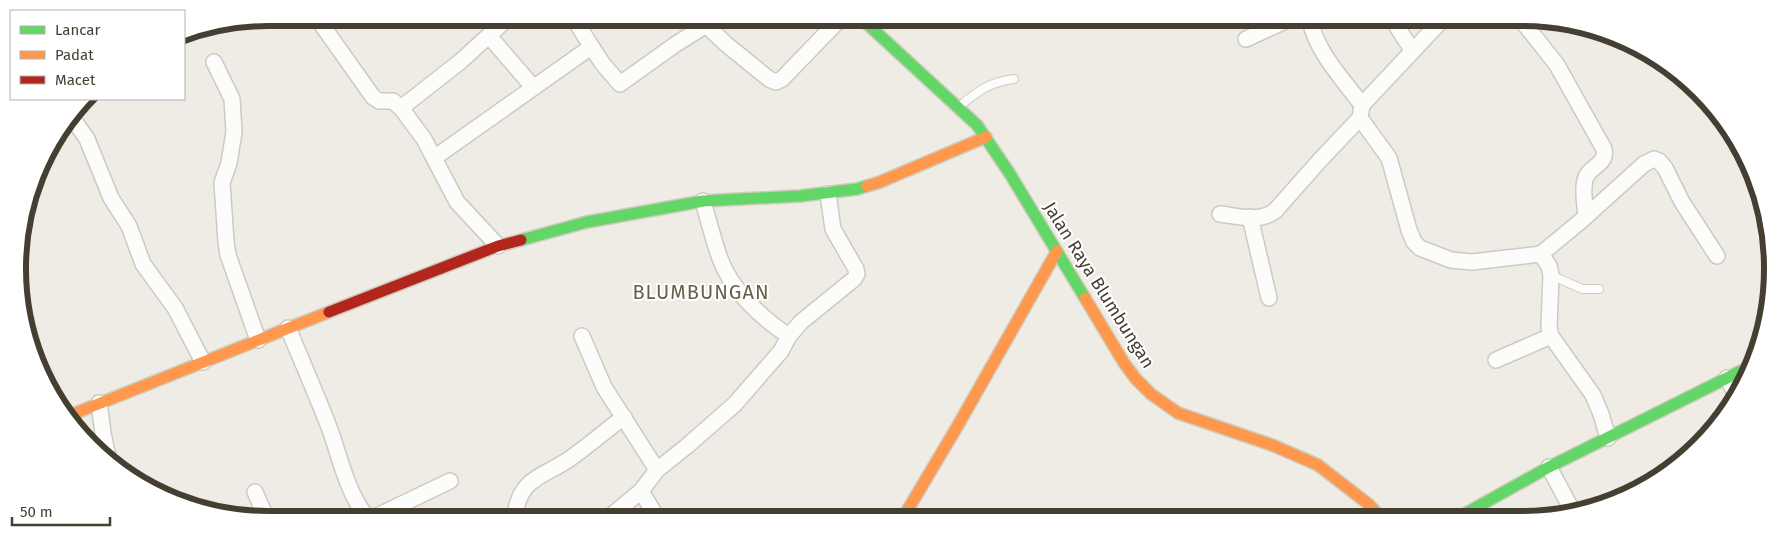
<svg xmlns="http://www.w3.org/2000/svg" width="1790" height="537" font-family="'Fira Sans',sans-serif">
	<rect width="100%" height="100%" fill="#eeece5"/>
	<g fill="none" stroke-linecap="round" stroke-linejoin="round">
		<g stroke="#cccac3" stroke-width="10">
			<g id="lane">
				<path d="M960 106C979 90 990 82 1014 79"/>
				<polyline points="1551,275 1582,289 1599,289"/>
			</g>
		</g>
		<g stroke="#cccac3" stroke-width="18">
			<g id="street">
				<polyline points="317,18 373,97 379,101 393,101 401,108 424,139 457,202 498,246"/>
				<polyline points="574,19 602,63 620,84 676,44 716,19"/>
				<path d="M1310 21C1318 54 1342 78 1362 105"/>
				<polyline points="1394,22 1412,50"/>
				<path d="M1523 22 1557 65 1604 149C1608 165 1588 166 1585 180 1582 191 1585 205 1586 216"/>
				<polyline points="707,26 726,44 769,79 776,82 782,79 839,20"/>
				<polyline points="489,36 533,87"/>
				<polyline points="1246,39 1285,21"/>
				<polyline points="214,62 232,99 234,132 229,163 222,183 226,242 228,255 258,340"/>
				<polyline points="401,108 461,61 508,18"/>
				<polyline points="1360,118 1389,158 1409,230 1414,242 1420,248 1451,260 1472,262 1541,254 1549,266 1551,275 1549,327 1551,336 1593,395 1601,414 1608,438"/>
				<polyline points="73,119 87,139 111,198 129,226 143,264 175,308 203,362"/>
				<polyline points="434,158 591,47"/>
				<path d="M703 201C708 219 713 238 719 256 730 289 761 318 789 336"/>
				<path d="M1220 214C1238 216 1259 223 1275 211L1321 159 1360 118 1362 105 1440 22"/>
				<polyline points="1250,217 1269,298"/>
				<polyline points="1541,254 1582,220 1644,164 1654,159 1659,161 1665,168 1682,202 1717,256"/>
				<path d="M288 328C302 361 316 394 329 427 340 457 346 489 365 515"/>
				<polyline points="582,336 604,387 657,470"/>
				<polyline points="1496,360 1551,336"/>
				<polyline points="1727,378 1737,396"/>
				<polyline points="99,403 103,433 108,457"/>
				<polyline points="1549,467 1573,512"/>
				<polyline points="641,491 656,516"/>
				<polyline points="255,492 265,515"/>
				<polyline points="379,515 450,481"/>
				<path d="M515 515C520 478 542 477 568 460 587 447 605 431 624 417"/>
				<polyline points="612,515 641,491 657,470 687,446 735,404 781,351 789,336 801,322 854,279 857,274 856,269 833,229 828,194"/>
			</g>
		</g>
		<g stroke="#cecbbb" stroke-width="14">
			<g id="fast">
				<polyline points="863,20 977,125 1010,174 1085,298"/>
				<polyline points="521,240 587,222 703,201 800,196 857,189 867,186"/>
				<polyline points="1459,517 1549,467 1749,367"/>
			</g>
		</g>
		<g stroke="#cecbbb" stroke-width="14">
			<g id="slow">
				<polyline points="867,186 880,182 986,137"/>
				<polyline points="1085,298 1124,363 1136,379 1151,394 1178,413 1272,445 1318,465 1367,503 1381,517"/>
				<polyline points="68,416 329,312"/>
				<polyline points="904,516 957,427 1057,251"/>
			</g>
		</g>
		<g stroke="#cecbbb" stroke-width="14">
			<polyline id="jam" points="329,312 498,246 521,240"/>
		</g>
		<use href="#lane" stroke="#fcfcfb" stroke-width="8"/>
		<use href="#street" stroke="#fcfcfb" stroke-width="15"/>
		<use href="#fast" stroke="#63d668" stroke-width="11"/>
		<use href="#slow" stroke="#ff974d" stroke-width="11"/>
		<use href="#jam" stroke="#b3261e" stroke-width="11"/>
	</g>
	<g text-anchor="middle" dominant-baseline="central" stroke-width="4" stroke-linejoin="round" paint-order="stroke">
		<g font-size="18" fill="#443f31" stroke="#fff">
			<text transform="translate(1099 285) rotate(58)">Jalan Raya Blumbungan</text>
		</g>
		<g font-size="20" letter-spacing="1" fill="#685f48" stroke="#fff">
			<text x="701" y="292">BLUMBUNGAN</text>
		</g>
	</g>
	<path d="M0 0H1790V537H0ZM268 26H1522A242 242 0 0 1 1764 268V269A242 242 0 0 1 1522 511H268A242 242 0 0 1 26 269V268A242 242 0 0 1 268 26Z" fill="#fff" fill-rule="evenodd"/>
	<path fill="none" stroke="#443f31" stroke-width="6" d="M268 26H1522A242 242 0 0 1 1764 268V269A242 242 0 0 1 1522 511H268A242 242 0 0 1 26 269V268A242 242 0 0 1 268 26Z"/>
	<rect x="10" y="10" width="175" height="90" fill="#ffffff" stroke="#b4b2ad"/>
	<rect x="20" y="26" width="25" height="8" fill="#63d668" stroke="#b4b2ad"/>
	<text x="55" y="35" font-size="15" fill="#443f31">Lancar</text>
	<rect x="20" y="51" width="25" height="8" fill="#ff974d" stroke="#b4b2ad"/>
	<text x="55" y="60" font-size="15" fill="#443f31">Padat</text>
	<rect x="20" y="76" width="25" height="8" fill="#b3261e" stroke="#b4b2ad"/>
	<text x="55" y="85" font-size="15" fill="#443f31">Macet</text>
	<path d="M12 517v8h98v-8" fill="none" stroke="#443f31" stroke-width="2.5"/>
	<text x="20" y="517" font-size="15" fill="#443f31" stroke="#ffffff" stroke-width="4" paint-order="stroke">50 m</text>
</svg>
